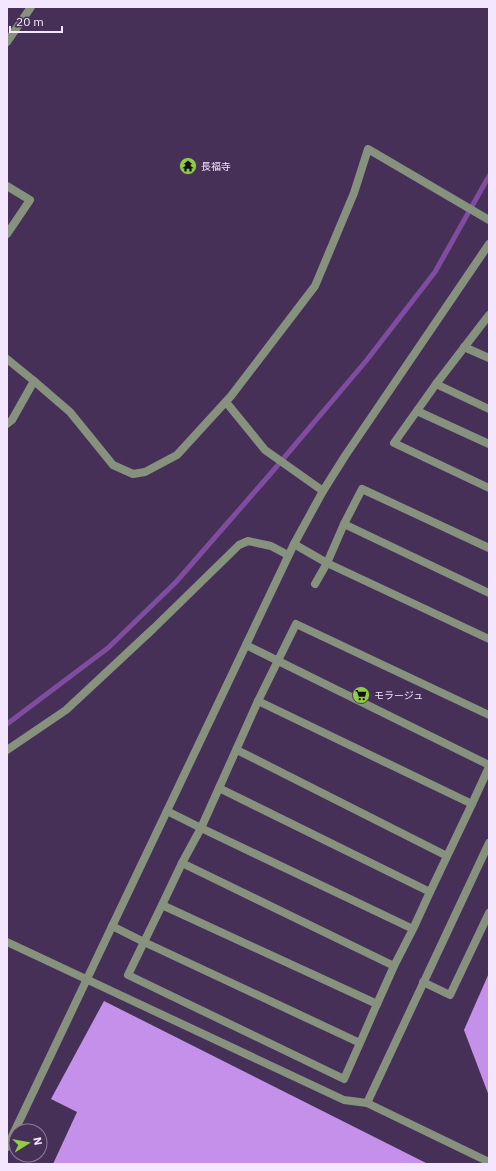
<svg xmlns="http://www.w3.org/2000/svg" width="496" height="1171" font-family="'IBM Plex Sans','Noto Sans JP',sans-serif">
	<rect width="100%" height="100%" fill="#473057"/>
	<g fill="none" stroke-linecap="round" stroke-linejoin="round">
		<polyline stroke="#804ca1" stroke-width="5" points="7,724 108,648 176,582 272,472 366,361 435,272 489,176"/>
	</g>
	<g fill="#c590ea">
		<polygon points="489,973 489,1096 464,1030"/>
		<polygon points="104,1001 428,1164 53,1164 77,1112 51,1099"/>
	</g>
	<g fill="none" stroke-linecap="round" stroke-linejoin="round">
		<g stroke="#87927e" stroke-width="8">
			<polyline points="489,315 436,384 394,443 489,488"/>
			<polyline points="464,347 489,358"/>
			<polyline points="436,384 489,409"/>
			<polyline points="417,411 489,444"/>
			<polyline points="344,524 489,593"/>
			<polyline points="294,544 327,563 489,639"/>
			<polyline points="315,584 327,563 344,524 362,489 489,548"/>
			<polyline points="246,645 489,765"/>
			<polyline points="489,715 296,624 258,701 472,804 489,767"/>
			<polyline points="237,750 447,856"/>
			<polyline points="219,788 258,701"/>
			<polyline points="167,811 201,828 219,788 430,892 413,929 201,828 182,863 394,966 413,929"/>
			<polyline points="430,892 472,804"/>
			<polyline points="162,905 182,863"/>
			<polyline points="112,926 144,942 128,975 344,1079 360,1043 144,942 162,905 377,1004 360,1043"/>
			<polyline points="423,982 450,995 489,913"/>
			<polyline points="377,1004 394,966"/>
		</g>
		<g stroke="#87927e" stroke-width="8">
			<polyline points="7,42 31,7"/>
			<polyline points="7,186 30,200 7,234"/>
			<polyline points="7,359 34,381 12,420 7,424"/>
			<polyline points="34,381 70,412 113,465 133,474 145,472 177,455 231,396 315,286 354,193 368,149 489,220"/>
			<polyline points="226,402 265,450 323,491"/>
			<polyline points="7,750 66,710 154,628 239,545 248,541 271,546 288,555"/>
			<polyline points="7,942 344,1100 367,1103"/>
		</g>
		<g stroke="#87927e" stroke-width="8">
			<polyline points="489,843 367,1103 489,1162"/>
			<polyline points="7,1147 294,544 323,491 345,456 489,244"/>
		</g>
	</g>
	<defs>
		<g id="temple-disc" transform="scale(0.9)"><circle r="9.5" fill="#8fcd42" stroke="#473057"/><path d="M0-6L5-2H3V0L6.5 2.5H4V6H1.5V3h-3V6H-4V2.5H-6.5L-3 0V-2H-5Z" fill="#111"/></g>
		<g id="supermarket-disc" transform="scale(0.9)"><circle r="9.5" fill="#8fcd42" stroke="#473057"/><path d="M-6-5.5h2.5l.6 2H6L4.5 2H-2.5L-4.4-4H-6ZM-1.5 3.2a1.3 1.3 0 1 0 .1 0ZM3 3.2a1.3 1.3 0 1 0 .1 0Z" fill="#111"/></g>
	</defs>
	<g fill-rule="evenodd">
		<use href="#temple-disc" x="188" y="166"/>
		<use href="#supermarket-disc" x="361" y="695"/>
	</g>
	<g text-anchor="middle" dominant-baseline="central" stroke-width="4" stroke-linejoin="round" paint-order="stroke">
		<g font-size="10" fill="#f4e6fe" stroke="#473057" text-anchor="start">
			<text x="201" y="166">長福寺</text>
			<text x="374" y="695">モラージュ</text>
		</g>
	</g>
	<rect width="496" height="1171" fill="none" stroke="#f4e6fe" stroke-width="16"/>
	<g transform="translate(28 1143) rotate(79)"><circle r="19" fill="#473057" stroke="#8c799a"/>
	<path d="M0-3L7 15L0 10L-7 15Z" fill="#8fcd42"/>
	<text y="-6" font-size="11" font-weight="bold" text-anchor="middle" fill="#f4e6fe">N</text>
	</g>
	<path d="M10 26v6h52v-6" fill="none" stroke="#f4e6fe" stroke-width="2"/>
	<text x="16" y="26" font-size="12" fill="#f4e6fe" stroke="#473057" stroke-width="3" paint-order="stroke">20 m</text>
</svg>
